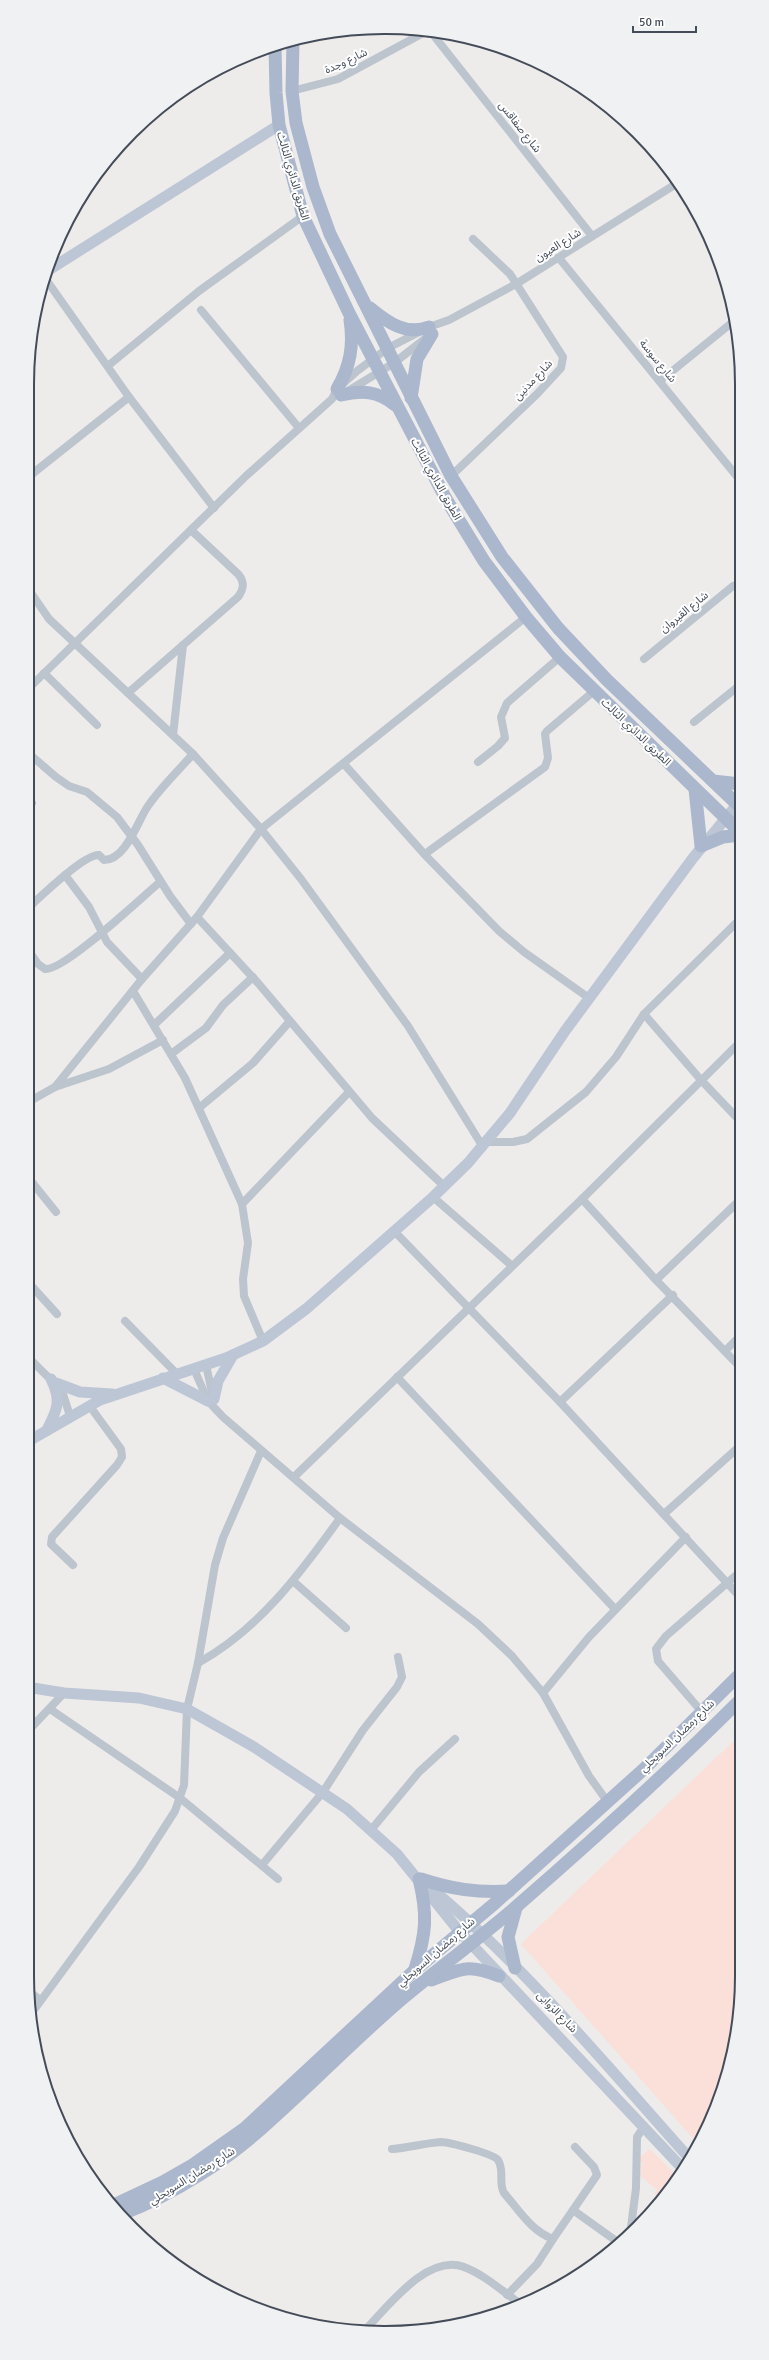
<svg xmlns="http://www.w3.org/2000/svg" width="769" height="2360" font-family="Signika,'Noto Sans Arabic',sans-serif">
	<rect width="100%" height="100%" fill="#eeebeb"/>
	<g fill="#fae0d9">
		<polygon points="742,1733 742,1975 735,2045 715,2112 698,2144 521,1944"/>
		<polygon points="650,2149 672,2171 674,2177 660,2198 654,2194 657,2190 639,2175 642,2170 639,2168 643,2164 639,2161 641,2156"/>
	</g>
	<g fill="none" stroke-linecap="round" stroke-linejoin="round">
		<g stroke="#bcc4ce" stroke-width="8">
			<polyline points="431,32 592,236"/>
			<polyline points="292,91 338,79 427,31"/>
			<polyline points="559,258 739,479"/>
			<polyline points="45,278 129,397"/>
			<polyline points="201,310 299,428"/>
			<polyline points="109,365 199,291 303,216"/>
			<polyline points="660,381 734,321"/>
			<polyline points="348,391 394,363 426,338"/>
			<polyline points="451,476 537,394 561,368 563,357 510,274 473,239"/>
			<polyline points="27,478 129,397 214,508"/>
			<polyline points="27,587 49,619 193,754 261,829 301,879 408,1026 483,1147"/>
			<polyline points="644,659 733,586 739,585"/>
			<polyline points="44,673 97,725"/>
			<polyline points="27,690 246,476 332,399 337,389 357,371 388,348 429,327 449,320 516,284 676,184"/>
			<path d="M128 693 238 597C244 589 245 582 238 574L191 530"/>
			<polyline points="694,722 740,685"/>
			<polyline points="173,735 183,645"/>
			<polyline points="27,752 56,777 69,786 87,792 117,817 138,845 170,896 191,924"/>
			<polyline points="478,762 498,746 505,738 501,717 507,703 560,657"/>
			<polyline points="344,764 426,856 499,931 524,952 589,998"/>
			<polyline points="27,797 32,803"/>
			<polyline points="429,851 545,767 548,758 545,734 547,731 594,691"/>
			<polyline points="65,875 89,907 107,942 142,979"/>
			<path d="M27 909C39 898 84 854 99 855L104 860C126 860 138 820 148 806 161 787 178 771 193 754"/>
			<polyline points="197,917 258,983 372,1118 444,1186"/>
			<path d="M27 948 38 964 45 969C63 972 142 897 160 882"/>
			<polyline points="133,991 185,1078 242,1204 248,1243 243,1279 244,1296 263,1341"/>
			<polyline points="644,1014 701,1080 740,1121"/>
			<polyline points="154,1025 230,953"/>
			<polyline points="171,1054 206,1028 223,1005 253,977"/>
			<polyline points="55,1087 109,1069 163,1040"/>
			<polyline points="30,1101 55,1087 142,979 197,917 261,829 526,617"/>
			<polyline points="199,1108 253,1063 290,1021"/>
			<polyline points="487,1142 513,1142 527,1139 586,1092 616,1057 644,1014 740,919"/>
			<polyline points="27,1176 56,1212"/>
			<polyline points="433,1197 511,1265"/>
			<polyline points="582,1199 656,1280 741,1368"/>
			<polyline points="242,1204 349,1092"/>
			<polyline points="394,1231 560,1402 741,1598"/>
			<polyline points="656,1280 741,1199"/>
			<polyline points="27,1281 57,1314"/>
			<polyline points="125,1321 177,1374"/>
			<polyline points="725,1351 741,1335"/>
			<polyline points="27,1356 62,1391 70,1416"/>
			<polyline points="206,1365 213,1397"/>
			<polyline points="194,1369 208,1401 223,1417 340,1518 478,1624 512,1656 543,1693 589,1776 607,1801"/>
			<polyline points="397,1377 615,1609"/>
			<polyline points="560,1402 673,1295"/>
			<polyline points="294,1477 582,1199 740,1042"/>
			<polyline points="664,1514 741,1445"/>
			<polyline points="73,1565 51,1544 52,1537 117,1465 122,1457 121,1449 89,1405"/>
			<polyline points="293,1581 346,1628"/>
			<path d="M198 1663C259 1629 300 1574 340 1518"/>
			<polyline points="543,1693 589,1637 686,1537"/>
			<polyline points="50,1709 180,1798 278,1879"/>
			<polyline points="702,1712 658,1661 656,1649 666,1636 741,1571"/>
			<polyline points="27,1732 64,1693"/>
			<polyline points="371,1830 419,1772 455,1739"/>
			<polyline points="262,1865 323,1792 363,1730 397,1687 402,1677 398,1657"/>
			<polyline points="28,1990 40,2000"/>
			<polyline points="31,2014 139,1867 175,1811 184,1785 187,1709 198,1663 215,1565 223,1538 261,1451"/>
			<path d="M392 2149C408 2148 425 2143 441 2142 449 2142 494 2154 498 2160 505 2171 498 2183 504 2193 519 2210 531 2231 553 2239L537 2264 507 2295"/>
			<polyline points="573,2210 597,2175 594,2167 575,2147"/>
			<polyline points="630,2235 636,2188 637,2137 643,2128"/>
			<polyline points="553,2239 573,2210 619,2243"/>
			<path d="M364 2331C387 2308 427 2253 464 2267 483 2274 501 2290 518 2302"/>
		</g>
		<g stroke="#bdc6d5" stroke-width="11">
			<polyline points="47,271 279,125"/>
			<polyline points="163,1378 208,1401"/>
			<polyline points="56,1383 80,1392 112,1394"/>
			<polyline points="214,1399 218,1381 233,1355"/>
			<path d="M47 1430C57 1410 62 1401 51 1379"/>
			<polyline points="27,1442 100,1400 226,1358 263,1341 306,1309 433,1197 468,1163 510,1113 565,1031 693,858 740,801"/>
			<polyline points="27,1687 64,1693 139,1698 187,1709 254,1747 347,1809 397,1854 459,1931 684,2170"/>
			<path d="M431 1888C526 1968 607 2066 690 2159"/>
		</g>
		<g stroke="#aab7cc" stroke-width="13">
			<polyline points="293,40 292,91 296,123 313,187 330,234 451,476 502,557 558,628 607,680 740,807"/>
			<polyline points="275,46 276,93 279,125 303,216 349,313 446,499 484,561 526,617 560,657 740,832"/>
			<path d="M370 308C387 322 406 336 429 327"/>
			<path d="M337 389C350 367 354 346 350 320"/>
			<path d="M341 395C362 390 378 391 395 405"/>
			<polyline points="411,398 417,359 432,334"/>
			<polyline points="713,781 740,784"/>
			<polyline points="695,789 701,846 723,837 740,835"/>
			<path d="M421 1879C451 1889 477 1893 509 1891"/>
			<polyline points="515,1968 508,1937 516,1908"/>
			<path d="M415 1969C426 1934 428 1915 419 1879"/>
			<path d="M431 1980C462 1969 467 1963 499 1976"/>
			<polyline points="112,2206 163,2182 191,2166 245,2128 415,1970 494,1904 645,1768 741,1673"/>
			<path d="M120 2215C175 2194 228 2160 271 2120 316 2080 357 2037 403 1998 440 1967 480 1938 517 1906 594 1839 669 1771 741 1699"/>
		</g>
	</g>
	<g text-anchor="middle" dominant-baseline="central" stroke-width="4" stroke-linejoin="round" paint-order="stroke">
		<g font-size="11" fill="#444c59" stroke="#fff">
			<text transform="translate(346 61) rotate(-25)">شارع وجدة</text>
			<text transform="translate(520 127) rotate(52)">شارع صفاقس</text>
			<text transform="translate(293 176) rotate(74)">الطريق الدائري الثالث</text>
			<text transform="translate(558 245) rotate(-32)">شارع العيون</text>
			<text transform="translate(658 361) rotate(51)">شارع سوسة</text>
			<text transform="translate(533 380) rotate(-47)">شارع مدنين</text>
			<text transform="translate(436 479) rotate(61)">الطريق الدائري الثالث</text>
			<text transform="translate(684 612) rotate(-39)">شارع القيروان</text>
			<text transform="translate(636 732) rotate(44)">الطريق الدائري الثالث</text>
			<text transform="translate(677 1736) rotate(-44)">شارع رمضان السويحلي</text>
			<text transform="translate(436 1952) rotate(-41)">شارع رمضان السويحلي</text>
			<text transform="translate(557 2012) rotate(46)">شارع الزوابى</text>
			<text transform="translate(192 2176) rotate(-32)">شارع رمضان السويحلي</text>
		</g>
	</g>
	<path d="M0 0H769V2360H0ZM384 34H385A350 350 0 0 1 735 384V1976A350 350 0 0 1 385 2326H384A350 350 0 0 1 34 1976V384A350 350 0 0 1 384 34Z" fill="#f0f1f2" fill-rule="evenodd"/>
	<path fill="none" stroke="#444c59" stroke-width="2" d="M384 34H385A350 350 0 0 1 735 384V1976A350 350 0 0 1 385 2326H384A350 350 0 0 1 34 1976V384A350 350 0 0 1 384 34Z"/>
	<path d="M633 26v6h63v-6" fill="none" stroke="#444c59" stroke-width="2"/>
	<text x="639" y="26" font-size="12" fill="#444c59" stroke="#ffffff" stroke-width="3" paint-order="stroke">50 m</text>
</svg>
